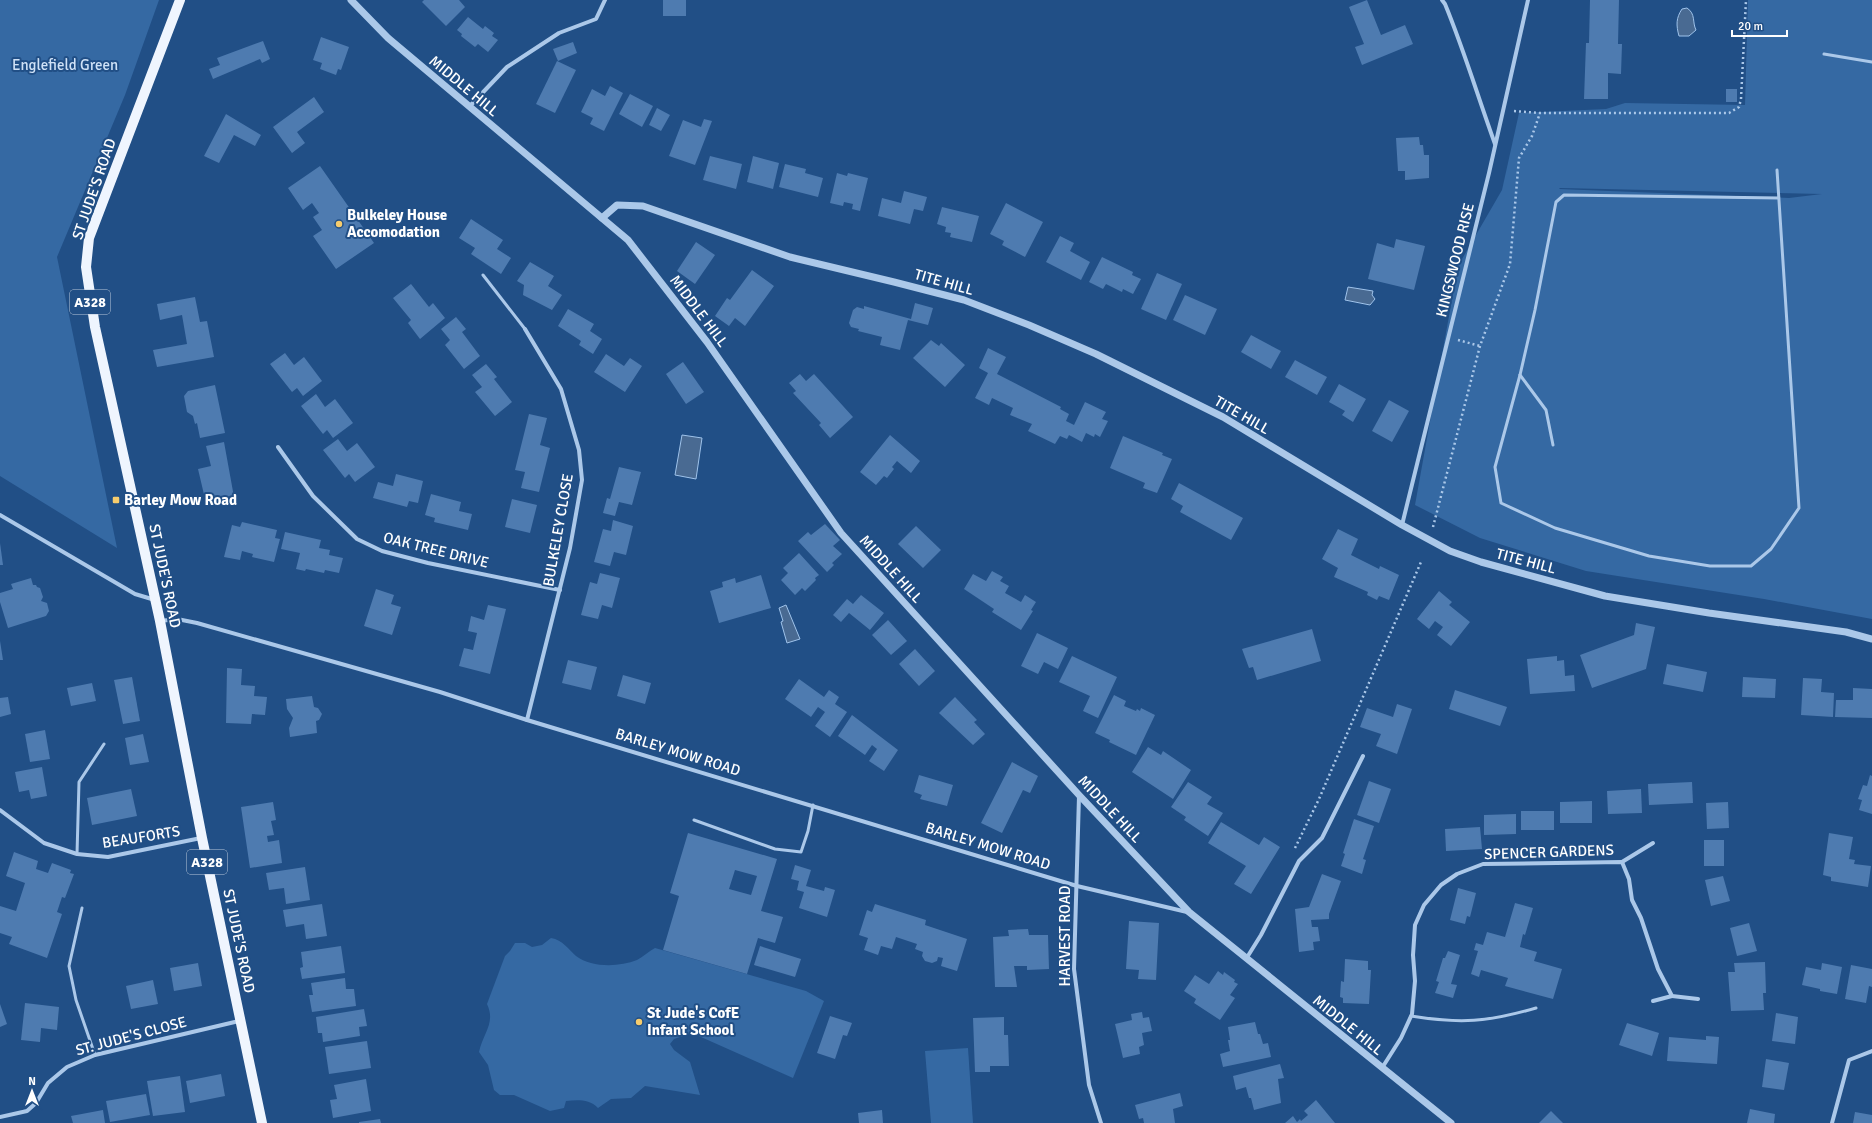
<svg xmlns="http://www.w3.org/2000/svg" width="1872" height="1123" font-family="Signika,sans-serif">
	<rect width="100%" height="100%" fill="#214f86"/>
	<g fill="#3569a3" fill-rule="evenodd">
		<polygon points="0,0 159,0 125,95 57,257 117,548 0,476"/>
		<path d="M1748 0H1872V619L1764 599 1586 571 1480 538 1415 505 1458 266 1502 190 1519 113 1606 109 1625 103 1745 105ZM1559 189 1560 188 1822 194 1789 198Z"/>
		<path d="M551 938C563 940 568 949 576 956 592 968 619 967 637 960 643 957 649 951 655 948L806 991 824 1001 793 1078 692 1033 674 1039 670 1044 674 1050 690 1062 700 1095 645 1086 631 1098 611 1099 598 1108C589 1099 578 1100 566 1101L564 1108 550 1111 514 1095H500L494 1090 488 1065 479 1052C483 1033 496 1023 487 1004L505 956 510 951 515 943H525L532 947 542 945Z"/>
		<polygon points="968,1048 973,1123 931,1123 925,1051"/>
	</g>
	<g fill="#496a92" stroke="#9fc3eb">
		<path d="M1687 8C1696 14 1692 22 1696 30L1689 36H1679C1676 25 1676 18 1682 9Z"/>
		<polygon points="1348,287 1373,291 1372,295 1375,299 1370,305 1345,300"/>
		<polygon points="682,435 702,438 696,479 675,475"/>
		<polygon points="786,605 800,639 787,643 781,622 783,621 779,608"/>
	</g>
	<g fill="#4e7bb0" fill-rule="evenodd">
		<polygon points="424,0 459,0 465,7 446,26 422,2"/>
		<rect x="663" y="0" width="23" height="16"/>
		<polygon points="1367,0 1381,35 1405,25 1413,44 1362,65 1355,47 1364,44 1349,7"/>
		<polygon points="1590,0 1619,0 1618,44 1622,44 1621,74 1608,73 1608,99 1584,99 1586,43 1589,43"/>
		<polygon points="468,17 483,29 485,26 494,33 492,36 498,40 488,52 478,44 475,47 461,36 462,34 457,30"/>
		<polygon points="321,37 349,47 341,70 338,69 336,75 320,69 322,63 313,60"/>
		<polygon points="263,41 270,59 262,63 260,59 213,79 209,69 220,65 217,58"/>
		<polygon points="573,42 577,53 558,61 553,49"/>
		<polygon points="557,61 576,70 555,113 536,104"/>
		<polygon points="610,86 623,93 604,131 590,124 593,118 581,112 592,89 605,96"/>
		<rect x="1726" y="89" width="11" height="13"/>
		<polygon points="630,94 653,106 642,127 619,114"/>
		<polygon points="314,97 324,112 297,132 305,143 292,153 273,127"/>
		<polygon points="657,108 670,115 661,131 649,125"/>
		<polygon points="226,114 261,135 255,146 234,135 219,163 204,156"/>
		<polygon points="704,119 712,121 695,165 669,156 683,120 701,127"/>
		<polygon points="1419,137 1420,145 1423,145 1424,155 1429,155 1429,178 1405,180 1405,171 1398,171 1396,138"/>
		<polygon points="710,156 742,164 736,189 703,180"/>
		<polygon points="753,156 779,163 773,189 747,182"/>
		<polygon points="785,164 806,169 805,173 823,178 818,197 779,187"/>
		<polygon points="320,166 374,243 336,269 313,236 322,230 313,217 319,213 312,203 303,210 288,188"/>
		<polygon points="837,173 847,176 848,173 868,178 860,211 852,209 853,204 844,202 843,206 830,203"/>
		<polygon points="904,191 927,197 923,211 914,209 910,224 878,216 882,198 901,203"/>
		<polygon points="1006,203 1043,222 1025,257 1002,245 1004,241 990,234"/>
		<polygon points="942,207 979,216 972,242 950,237 951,233 945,232 946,227 937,224"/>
		<polygon points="471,219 503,240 497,249 511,258 501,274 471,254 475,248 459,238"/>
		<polygon points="1060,236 1074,243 1070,251 1090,262 1081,280 1046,262"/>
		<polygon points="1396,239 1425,246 1414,290 1368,279 1377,243 1394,248"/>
		<polygon points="696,242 715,255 695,284 677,271"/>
		<polygon points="1102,257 1133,272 1132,275 1141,279 1133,294 1123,289 1122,292 1106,284 1103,289 1089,282"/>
		<polygon points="530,262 554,276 548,286 562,295 552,310 523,295 524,285 517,281"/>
		<polygon points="752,270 774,286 745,326 735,318 729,326 715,316 727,298 730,300"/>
		<polygon points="1157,273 1182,284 1166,320 1141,309"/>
		<polygon points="411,284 429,307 433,303 445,318 420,339 408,323 411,320 393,298"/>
		<polygon points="1185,295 1217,309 1205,335 1173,320"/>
		<polygon points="195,297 200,322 207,321 214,357 157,367 153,350 187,344 182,315 160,320 157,304"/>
		<polygon points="915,303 933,308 928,325 908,320 900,350 880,345 882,337 858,331 859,329 851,327 849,323 853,310 857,307 864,309 864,306 911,319"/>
		<polygon points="568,309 594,324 590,331 602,339 593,354 579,345 581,341 558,326"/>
		<polygon points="456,317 466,329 462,332 480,356 464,369 445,345 450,340 441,329"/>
		<polygon points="1251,335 1281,351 1271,369 1241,352"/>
		<polygon points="931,340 939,346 941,343 965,365 945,387 913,358"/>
		<polygon points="988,348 1006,357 997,374 1061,407 1060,409 1069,414 1066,421 1074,425 1085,402 1106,412 1102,419 1108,421 1100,437 1095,434 1094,437 1086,433 1082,442 1069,435 1067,439 1060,436 1055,444 1028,431 1032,424 1010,415 1013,408 992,398 989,405 975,398 988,373 979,368"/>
		<polygon points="285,353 294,365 304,357 322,381 303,396 297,388 292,392 270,364"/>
		<polygon points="606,354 624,366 630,358 642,366 625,392 594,372"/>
		<polygon points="1295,360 1327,377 1317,395 1285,377"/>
		<polygon points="683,362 704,392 686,404 666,374"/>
		<polygon points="486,364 497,377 494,379 512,402 495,416 475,392 482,387 472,375"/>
		<polygon points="800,374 806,381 814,374 853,417 830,438 819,425 821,423 793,393 796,391 789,383"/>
		<polygon points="1339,384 1366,399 1353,422 1342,415 1345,411 1329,402"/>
		<polygon points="215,385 225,433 200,438 197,423 195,424 193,416 187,412 184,396 188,391"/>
		<polygon points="316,394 325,407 335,399 353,423 333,438 327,430 323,434 301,406"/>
		<polygon points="1389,400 1409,411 1392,442 1372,431"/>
		<polygon points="529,414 547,418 540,445 550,448 539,492 521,488 525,472 515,470"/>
		<polygon points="890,435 920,461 911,473 897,461 892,467 894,469 887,478 884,476 876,485 860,472"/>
		<polygon points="1123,436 1163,453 1162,455 1172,459 1157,493 1143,488 1145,483 1110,468"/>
		<polygon points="338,439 347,451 357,443 375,467 355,482 349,474 345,478 323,450"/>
		<polygon points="224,442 234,497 206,503 198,469 211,466 206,446"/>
		<polygon points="619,467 641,472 632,505 619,502 615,516 603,513 607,498 610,499"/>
		<polygon points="396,474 423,481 418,503 409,501 407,507 373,498 378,482 393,486"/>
		<polygon points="1179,483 1243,518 1231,540 1180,512 1183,506 1171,499"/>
		<polygon points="431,494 461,502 459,511 472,514 468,530 434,522 435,518 425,515"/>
		<polygon points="512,499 537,505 530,533 505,527"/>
		<polygon points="613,520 633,526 626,555 614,552 610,566 594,562 603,529 611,531"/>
		<polygon points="242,522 277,530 275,538 280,539 274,562 252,557 253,554 242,551 240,560 224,557 232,525 240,527"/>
		<polygon points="825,524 840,540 833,546 842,554 832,563 834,565 827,572 798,541 808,532 811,535"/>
		<polygon points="916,526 941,550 923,568 898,544"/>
		<polygon points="1338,529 1358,539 1351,555 1379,569 1380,566 1399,575 1389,600 1379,596 1377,600 1367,595 1368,592 1334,577 1338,568 1322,559"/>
		<polygon points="285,532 321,540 319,548 330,550 329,555 343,558 339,573 325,570 324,573 306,569 305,571 296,569 300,553 281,549"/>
		<polygon points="0,543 3,565 0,565"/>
		<polygon points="799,553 819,575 815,578 816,580 805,591 802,588 795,595 781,580 788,573 783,568"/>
		<polygon points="992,571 1003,577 1000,581 1009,586 1005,593 1021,602 1025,595 1036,602 1031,610 1033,611 1021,630 992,612 994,609 964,589 973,574 986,581"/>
		<polygon points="600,573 620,578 612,608 602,605 598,619 581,615 590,582 597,584"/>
		<polygon points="761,575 771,608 719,623 710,591 723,587 722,582 735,578 736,583"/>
		<polygon points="31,578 33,585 36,585 37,587 40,588 43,597 41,601 47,603 49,611 46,616 8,628 0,602 0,593 13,589 11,584"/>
		<polygon points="376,589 394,595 391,604 401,607 392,635 364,626"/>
		<polygon points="1439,591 1452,602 1449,605 1470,622 1451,646 1437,635 1443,627 1435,621 1429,629 1417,619"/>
		<polygon points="861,595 884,613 870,630 849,613 841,622 833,615 847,599 853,604"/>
		<polygon points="488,605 506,609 490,674 459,666 464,648 473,650 477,633 468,631 471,616 484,620"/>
		<polygon points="888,620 907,641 891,655 872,635"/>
		<polygon points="1636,623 1655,627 1646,669 1592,688 1580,655 1634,635"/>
		<polygon points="1312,629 1321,661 1257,680 1253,667 1249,668 1242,649"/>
		<polygon points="1037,633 1068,648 1058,669 1044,662 1038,674 1021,666"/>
		<polygon points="0,641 3,660 0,660"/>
		<polygon points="915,649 935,671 919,686 899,664"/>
		<polygon points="1072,656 1117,677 1098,718 1083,711 1090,696 1059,682"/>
		<polygon points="1557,656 1557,661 1564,660 1565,676 1574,675 1575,691 1530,694 1527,659"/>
		<polygon points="568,660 597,667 591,690 562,683"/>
		<polygon points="1667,664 1707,672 1703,692 1663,684"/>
		<polygon points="227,668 242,669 241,685 255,686 254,696 267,697 265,715 252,714 251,724 226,723"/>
		<polygon points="623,675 651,683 645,704 617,696"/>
		<polygon points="132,677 140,721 123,724 114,680"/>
		<polygon points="1743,677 1776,679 1775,698 1742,697"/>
		<polygon points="1803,678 1822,679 1821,692 1834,693 1833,717 1801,715"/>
		<polygon points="799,679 824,697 829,690 839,697 835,704 847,712 830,737 815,726 825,712 818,707 811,717 785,699"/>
		<polygon points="92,683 96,701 71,706 67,688"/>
		<polygon points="1853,688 1872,689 1872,718 1835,717 1836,700 1853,700"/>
		<polygon points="1455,690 1507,707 1500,726 1449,709"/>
		<polygon points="1114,695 1126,701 1124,706 1136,711 1137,709 1140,711 1141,708 1155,715 1136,755 1109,742 1110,740 1095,733"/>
		<polygon points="312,696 314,707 318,708 322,714 319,720 316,721 317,733 290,737 289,728 293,718 287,709 286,699"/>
		<polygon points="8,697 11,714 0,717 0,698"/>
		<polygon points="955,697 977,720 974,722 985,734 973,745 939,713"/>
		<polygon points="1397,704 1412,709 1397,754 1376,746 1381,734 1360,727 1367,708 1393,717"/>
		<polygon points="852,715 898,750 884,771 869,761 877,749 872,745 865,755 838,736"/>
		<polygon points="45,730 50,759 30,762 25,734"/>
		<polygon points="143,734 149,762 130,765 125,738"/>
		<polygon points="1148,747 1161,755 1163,751 1191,770 1173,799 1132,772"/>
		<polygon points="1012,762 1038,776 1030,793 1023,790 1002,833 981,823"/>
		<polygon points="42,767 47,796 31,799 29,790 19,792 15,772"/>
		<polygon points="919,775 953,785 947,806 920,799 922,795 914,792"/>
		<polygon points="1870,775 1872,776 1872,814 1859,810 1862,800 1858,799 1863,785 1867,786"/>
		<polygon points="1369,781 1391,789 1379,823 1357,815"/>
		<polygon points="1188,782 1212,797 1207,804 1223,813 1208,836 1184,820 1186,817 1171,807"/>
		<polygon points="1692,782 1693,803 1649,805 1648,784"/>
		<polygon points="131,789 137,816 92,825 87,798"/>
		<polygon points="1641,789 1642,813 1608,814 1607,791"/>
		<polygon points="1592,801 1592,823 1560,823 1560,802"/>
		<polygon points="273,802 276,820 271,821 274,835 267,836 268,842 279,840 282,863 250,868 241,807"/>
		<polygon points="1728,802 1729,828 1707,829 1706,803"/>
		<rect x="1521" y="811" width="33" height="19"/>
		<polygon points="1516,814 1516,834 1484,835 1484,815"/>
		<polygon points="1354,819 1374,826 1363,859 1366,860 1362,874 1341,866 1345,854 1343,853"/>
		<polygon points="1221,822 1259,845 1264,837 1280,847 1251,894 1234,884 1246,866 1208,843"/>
		<polygon points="1480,827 1482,849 1446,851 1445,829"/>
		<path d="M688 833 777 859 761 911 783 917 775 943 758 938 747 974 663 950 679 896 670 893ZM735 870 757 876 751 895 729 889Z"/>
		<polygon points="1829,833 1853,837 1849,859 1855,860 1854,864 1871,866 1868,887 1831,881 1831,877 1823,875"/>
		<rect x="1704" y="840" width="20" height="26"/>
		<polygon points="14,852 38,861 36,869 48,873 52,863 71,870 70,873 74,874 65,898 62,897 57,912 62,914 47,958 9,944 12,937 0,933 0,906 16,911 25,883 6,876"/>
		<polygon points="795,865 811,870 806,886 824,891 825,887 835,890 827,917 799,908 804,892 797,890 799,881 791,879"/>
		<polygon points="305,867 310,900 286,904 284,888 269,890 266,873"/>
		<polygon points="1322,874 1341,881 1329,914 1329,919 1311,920 1312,927 1318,927 1320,941 1313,942 1314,950 1299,952 1295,909 1309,907"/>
		<polygon points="1723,876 1730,901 1711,906 1705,880"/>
		<polygon points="1458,888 1476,893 1470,917 1467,916 1465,924 1450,920"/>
		<polygon points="1515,903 1533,908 1525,935 1523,934 1520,947 1537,952 1534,961 1562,969 1553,999 1505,986 1508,978 1481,970 1479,977 1471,974 1478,951 1474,950 1476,943 1483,945 1487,932 1505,937"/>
		<polygon points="322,904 327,936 306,939 304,924 286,927 283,910"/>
		<polygon points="875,904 926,920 925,925 967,939 957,971 941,966 943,958 938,957 937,961 932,963 925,961 922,956 923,952 915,949 917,944 896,937 892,949 881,946 878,955 864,950 868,938 859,935 867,910 872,912"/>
		<polygon points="1129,921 1159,923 1156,980 1138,979 1139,970 1126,969"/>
		<polygon points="1749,923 1757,951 1737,956 1730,928"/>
		<polygon points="1028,929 1029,935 1048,935 1049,969 1027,970 1027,966 1014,966 1017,987 995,987 993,937 1009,936 1008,930"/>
		<polygon points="341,946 345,973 302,979 300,968 303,967 301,952"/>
		<polygon points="760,946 801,959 795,977 754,965"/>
		<polygon points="1448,951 1460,955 1451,984 1457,985 1453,998 1435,993 1439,982 1436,981 1443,958 1445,958"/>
		<polygon points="1345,959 1368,961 1368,970 1371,970 1369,1004 1343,1003 1343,998 1340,997 1341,981 1344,982"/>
		<polygon points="1765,962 1766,993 1763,993 1764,1010 1731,1011 1728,972 1735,972 1734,963"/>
		<polygon points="198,963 202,986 174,991 170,968"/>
		<polygon points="1822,963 1842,967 1837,994 1820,991 1820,989 1802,985 1806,967 1821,970"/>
		<polygon points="1851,965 1872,969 1872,987 1869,986 1866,1003 1845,999"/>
		<polygon points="1218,971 1223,975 1224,972 1235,980 1234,982 1238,984 1230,995 1235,998 1220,1020 1194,1003 1196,999 1184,991 1195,975 1209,984"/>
		<polygon points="345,978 346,989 354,989 356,1006 312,1012 309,995 313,995 311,983"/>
		<polygon points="153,980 158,1004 131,1009 126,986"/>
		<polygon points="25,1003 59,1007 57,1030 41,1028 40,1042 21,1040"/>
		<polygon points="0,1004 7,1024 0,1027"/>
		<polygon points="364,1009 367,1026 359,1027 360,1036 323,1042 322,1033 318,1033 316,1017"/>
		<polygon points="1142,1012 1143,1018 1149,1017 1152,1031 1142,1033 1144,1045 1139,1047 1140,1054 1123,1058 1115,1024 1132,1020 1131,1014"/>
		<polygon points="1776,1013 1798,1017 1795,1044 1772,1041"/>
		<polygon points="830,1016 852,1023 847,1036 843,1035 835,1059 817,1053"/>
		<polygon points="1004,1017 1004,1035 1008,1035 1009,1066 990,1066 990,1072 975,1072 973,1018"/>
		<polygon points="1255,1022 1258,1034 1260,1034 1263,1044 1268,1043 1271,1057 1223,1067 1220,1054 1230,1051 1228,1040 1230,1040 1228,1027"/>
		<polygon points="1627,1023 1659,1033 1652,1056 1619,1045"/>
		<polygon points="1706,1036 1719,1037 1717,1064 1667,1061 1669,1037 1706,1040"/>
		<polygon points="367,1041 371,1068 329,1074 325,1047"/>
		<polygon points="1766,1059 1789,1063 1784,1090 1762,1087"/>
		<polygon points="1280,1064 1284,1078 1278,1079 1281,1103 1254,1110 1251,1098 1249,1098 1246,1087 1236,1090 1233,1076"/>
		<polygon points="221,1074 225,1096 190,1103 186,1081"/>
		<polygon points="180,1076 185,1112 153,1116 147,1081"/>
		<polygon points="366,1079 371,1111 333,1118 330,1100 337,1099 334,1085"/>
		<polygon points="1180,1093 1183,1106 1173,1109 1175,1123 1144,1123 1143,1118 1139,1119 1135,1105"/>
		<polygon points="146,1094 150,1115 110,1122 106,1101"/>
		<polygon points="1316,1100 1335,1123 1285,1123 1293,1116 1297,1122 1300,1119 1301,1121 1308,1115 1304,1111"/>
		<polygon points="1750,1109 1775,1114 1774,1123 1747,1123"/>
		<polygon points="103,1110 105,1123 73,1123 71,1116"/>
		<polygon points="882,1110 883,1123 859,1123 858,1113"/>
		<polygon points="1551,1111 1563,1123 1539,1123"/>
		<polygon points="1855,1112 1872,1115 1872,1123 1853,1123"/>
		<polygon points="380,1119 381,1123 359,1123 359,1122"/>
	</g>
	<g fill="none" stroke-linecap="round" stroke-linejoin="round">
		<g stroke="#abc8e9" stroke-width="2.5" stroke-dasharray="2 3" stroke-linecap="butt">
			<polyline points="1514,111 1540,113 1729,113 1739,107 1741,99 1746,0"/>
			<polyline points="1458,340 1480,346"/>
			<polyline points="1433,527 1480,346 1510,264 1519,158 1532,136 1540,113"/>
			<polyline points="1295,848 1319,799 1421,562"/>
		</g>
		<g stroke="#abc8e9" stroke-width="3">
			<polyline points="1824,54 1872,62"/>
			<polyline points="1777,170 1799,508 1771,549 1751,566 1710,566 1649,556 1555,528 1501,503 1495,467 1520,375 1535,310 1556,202 1564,195 1779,198"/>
			<polyline points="483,275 525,329"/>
			<polyline points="1520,375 1546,410 1553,445"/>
			<polyline points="694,820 775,849 801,852 808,831 813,805"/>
			<polyline points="77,854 79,782 104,744"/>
			<polyline points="82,908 69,966 76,1000 95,1055"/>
			<path d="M1411 1016C1460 1024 1488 1022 1536 1008"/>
		</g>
		<g stroke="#abc8e9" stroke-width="4">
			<path d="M1442 0 1445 4C1464 50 1478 97 1495 144"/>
			<polyline points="469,107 507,67 559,33 596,19 605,0"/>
			<polyline points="525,329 561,389 579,450 582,480 570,548 527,720"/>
			<polyline points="278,447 313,496 357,539 382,551 428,563 560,590"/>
			<polyline points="0,515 135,594 155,600"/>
			<polyline points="1402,525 1489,173 1528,0"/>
			<polyline points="160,621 177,619 197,623 440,692 527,720 1077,886 1187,912"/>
			<polyline points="1079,796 1074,969 1089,1085 1101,1123"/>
			<polyline points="0,810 44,843 77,854 108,857 201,838"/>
			<polyline points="1622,862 1653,843"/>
			<polyline points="1246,959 1261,935 1299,861 1322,838 1363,756"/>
			<polyline points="1653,1001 1672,996"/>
			<polyline points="1382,1068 1401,1038 1412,1014 1415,981 1413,955 1415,925 1424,905 1441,885 1457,874 1483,864 1622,862 1629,879 1632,900 1641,918 1658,969 1672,996 1698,999"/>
			<polyline points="0,1117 27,1111 36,1103 48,1083 67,1067 95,1055 239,1021"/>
			<polyline points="1832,1123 1849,1060 1872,1051"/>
		</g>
		<g stroke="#abc8e9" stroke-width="7">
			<polyline points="351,0 388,38 628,240 707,342 841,533 1079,795 1189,912 1451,1123"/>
			<polyline points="602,218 617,205 643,206 790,257 894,282 964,300 1029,325 1096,354 1223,417 1402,525 1450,551 1481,562 1605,596 1709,613 1846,632 1872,639"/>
		</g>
		<polyline stroke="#eff5fe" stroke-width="10" points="180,0 89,238 86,267 95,327 160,621 202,838 262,1123"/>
	</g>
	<g fill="#f6cc6d" stroke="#214f86" stroke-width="1.5">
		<circle cx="339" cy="224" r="4"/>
		<rect x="112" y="496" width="8" height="8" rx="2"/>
		<circle cx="639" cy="1022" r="4"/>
	</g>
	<g text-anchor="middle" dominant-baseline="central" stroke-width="4" stroke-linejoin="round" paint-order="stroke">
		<g fill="#214f86" stroke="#bccadb" stroke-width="1">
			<rect x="70" y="290" width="40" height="24" rx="3"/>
			<rect x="187" y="850" width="40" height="24" rx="3"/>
		</g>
		<g font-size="14" font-weight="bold" fill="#fff">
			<text x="90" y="302">A328</text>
			<text x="207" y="862">A328</text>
		</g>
		<g font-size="15" fill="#d0e2f7" stroke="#214f86">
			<text x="65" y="65">Englefield Green</text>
		</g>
		<g font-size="15" fill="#fff" stroke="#214f86">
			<text transform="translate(464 86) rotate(40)">MIDDLE HILL</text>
			<text transform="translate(94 189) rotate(-71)">ST JUDE'S ROAD</text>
			<text transform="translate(1455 260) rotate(-76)">KINGSWOOD RISE</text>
			<text transform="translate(944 282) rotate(16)">TITE HILL</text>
			<text transform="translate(699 311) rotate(53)">MIDDLE HILL</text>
			<text transform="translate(1242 415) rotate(30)">TITE HILL</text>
			<text transform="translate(558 530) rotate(-80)">BULKELEY CLOSE</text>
			<text transform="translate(436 550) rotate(14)">OAK TREE DRIVE</text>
			<text transform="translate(1526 561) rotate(15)">TITE HILL</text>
			<text transform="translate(891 569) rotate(48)">MIDDLE HILL</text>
			<text transform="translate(165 576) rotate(78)">ST JUDE'S ROAD</text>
			<text transform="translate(678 752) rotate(17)">BARLEY MOW ROAD</text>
			<text transform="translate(1110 809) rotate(47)">MIDDLE HILL</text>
			<text transform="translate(141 837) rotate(-9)">BEAUFORTS</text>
			<text transform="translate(988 846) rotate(17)">BARLEY MOW ROAD</text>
			<text transform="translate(1549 852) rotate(-2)">SPENCER GARDENS</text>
			<text transform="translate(1065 936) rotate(-90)">HARVEST ROAD</text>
			<text transform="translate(239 941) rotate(78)">ST JUDE'S ROAD</text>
			<text transform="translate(1348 1025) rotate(39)">MIDDLE HILL</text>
			<text transform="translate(131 1036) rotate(-15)">ST. JUDE'S CLOSE</text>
		</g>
		<g font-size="15" font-weight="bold" fill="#fff" stroke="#214f86" text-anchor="start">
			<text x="347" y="215">Bulkeley House<tspan x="347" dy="17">Accomodation</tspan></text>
			<text x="124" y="500">Barley Mow Road</text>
			<text x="647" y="1013">St Jude's CofE<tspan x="647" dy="17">Infant School</tspan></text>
		</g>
	</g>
	<g transform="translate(32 1091)" stroke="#214f86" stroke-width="3" paint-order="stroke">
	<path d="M0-3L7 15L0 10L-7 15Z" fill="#ffffff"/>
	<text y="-6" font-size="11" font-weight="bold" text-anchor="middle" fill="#ffffff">N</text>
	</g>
	<path d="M1732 30v6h55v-6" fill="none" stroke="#ffffff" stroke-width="2"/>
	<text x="1738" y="30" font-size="12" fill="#ffffff" stroke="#214f86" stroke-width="3" paint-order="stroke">20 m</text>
</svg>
